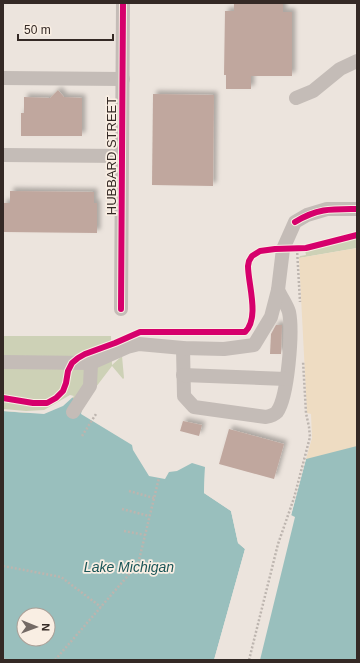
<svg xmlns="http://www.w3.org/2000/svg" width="360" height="663" font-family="Helvetica,sans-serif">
	<defs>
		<filter id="shadow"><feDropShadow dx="3.5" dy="-3.5" stdDeviation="2" flood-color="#0004"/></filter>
	</defs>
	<rect width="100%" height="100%" fill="#ece4dd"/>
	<g fill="#cdd1b6">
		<polygon points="357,238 357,248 299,258 300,256 306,255 305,250"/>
		<polygon points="3,336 111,336 112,365 122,356 124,378 123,379 112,366 83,404 45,412 26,413 3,411"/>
	</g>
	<polygon fill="#eedcc2" points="357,248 357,467 326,466 306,459 312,438 311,414 307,413 299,258"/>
	<g fill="#99bfbd" fill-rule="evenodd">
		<path d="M71 397 83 404 81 414 132 445 133 450 149 476 165 479 169 472 177 471 192 463 205 467 204 493 231 511 238 543 245 549 214 660H3V411L26 413 45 412ZM24 615H48V639H24Z"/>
		<polygon points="357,446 357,660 253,660 306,459"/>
	</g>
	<g fill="#ece4dd">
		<polygon points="70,395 74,396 63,406 44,414 3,411 3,409 26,411 44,410"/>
		<polygon points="304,458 306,459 291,515 295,517 260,660 251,660"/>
		<polygon points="207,466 206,492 233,511 240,542 247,549 216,660 214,660 245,549 238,543 231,511 204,493 205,467"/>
	</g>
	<g fill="#c0a79e" filter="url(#shadow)">
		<polygon points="234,3 283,3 283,12 292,12 292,76 251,76 251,89 226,89 226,75 224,75 225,11 234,11"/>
		<polygon points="58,90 64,97 82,98 82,136 21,136 21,113 24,113 24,97 50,98"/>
		<polygon points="153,94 214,95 213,186 152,185"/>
		<polygon points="10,191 94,192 94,203 97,203 97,233 3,232 3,203 10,203"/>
		<polygon points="276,325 282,325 281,354 270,354 271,334"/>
		<polygon points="183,421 202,425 199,436 180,431"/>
		<polygon points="229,429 284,444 274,479 219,464"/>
	</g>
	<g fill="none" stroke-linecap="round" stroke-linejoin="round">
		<g stroke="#bdb5af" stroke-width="2.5" stroke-dasharray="2 2" stroke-linecap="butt">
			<polyline points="297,249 300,302"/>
			<polyline points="82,436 96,414"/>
			<polyline points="129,491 154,498"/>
			<polyline points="122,509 149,516"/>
			<polyline points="124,531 145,535"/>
			<polyline points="3,566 61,577 101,607"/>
			<polyline points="3,659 6,660"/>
			<polyline points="55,660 138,564 159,478"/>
			<polyline points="249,660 278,544 294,498 310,437 309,427 306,413 303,361"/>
		</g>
		<g stroke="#c4bcb7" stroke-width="14">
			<polyline points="3,78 123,79"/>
			<polyline points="296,98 313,91 340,69 357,61"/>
			<polyline points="3,155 122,156"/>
			<polyline points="121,309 123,3"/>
			<path d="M183 348 184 396 194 407 266 417C271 416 274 415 277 412 288 397 293 331 289 312 287 305 281 297 278 290"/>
			<polyline points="3,362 91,363 127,347 139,344 183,348 224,349 254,345 271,317 278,290 283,249 295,222 307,215 327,209 357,209"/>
			<polyline points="183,375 286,379"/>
			<polyline points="73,412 90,386 91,363"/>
		</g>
		<g stroke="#f9eee3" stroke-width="8">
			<g id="cycleway">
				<path d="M295 222C318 208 332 209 357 209"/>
				<polyline points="121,309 123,3"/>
				<path d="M3 398 33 403H47L56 398 63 391 66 383 68 371 72 363 78 358 85 354 115 343 140 332H245C260 318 248 284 248 266L249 261 252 256 260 251 275 249 306 248 357 235"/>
			</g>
		</g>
		<use href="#cycleway" stroke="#d6006c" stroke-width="6"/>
	</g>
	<g text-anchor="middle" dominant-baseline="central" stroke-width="3.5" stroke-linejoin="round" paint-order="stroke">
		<g font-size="13" fill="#342925" stroke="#f9eee3">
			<text transform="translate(111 156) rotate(-90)">HUBBARD STREET</text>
		</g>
		<g font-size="14" font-style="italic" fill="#1a5557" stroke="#f9eee3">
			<text x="129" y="567">Lake Michigan</text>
		</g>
	</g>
	<rect width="360" height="663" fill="none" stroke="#342925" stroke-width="8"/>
	<g transform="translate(36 627) rotate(91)"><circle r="19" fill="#f9eee3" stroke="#aa9f97"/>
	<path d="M0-3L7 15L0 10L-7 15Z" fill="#746a65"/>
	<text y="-6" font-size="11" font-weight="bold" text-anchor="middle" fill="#342925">N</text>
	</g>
	<path d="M18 34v6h95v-6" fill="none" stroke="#342925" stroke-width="2"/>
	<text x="24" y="34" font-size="12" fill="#342925" stroke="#f9eee3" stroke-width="3" paint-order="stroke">50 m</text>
</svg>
